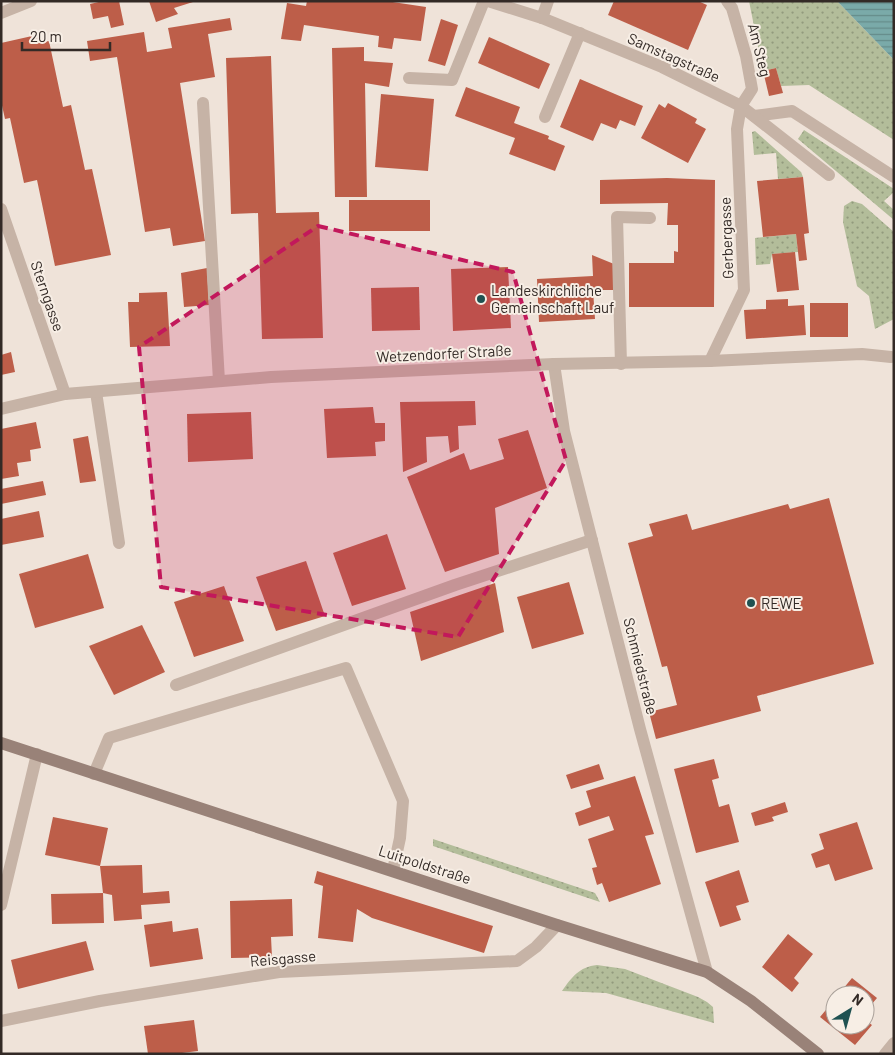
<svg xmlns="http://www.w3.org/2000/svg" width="895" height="1055" font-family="Barlow,sans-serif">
	<defs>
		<pattern id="grass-dots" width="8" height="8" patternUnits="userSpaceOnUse" patternTransform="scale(1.25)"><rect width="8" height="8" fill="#b3bd9a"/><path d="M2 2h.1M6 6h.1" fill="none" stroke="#929a7d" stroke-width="1.8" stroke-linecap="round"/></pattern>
		<pattern id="water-rules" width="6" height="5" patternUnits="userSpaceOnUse" patternTransform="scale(1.25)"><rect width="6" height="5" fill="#7aaaa9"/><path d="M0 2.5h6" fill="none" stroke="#658b89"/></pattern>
	</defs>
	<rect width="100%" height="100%" fill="#efe3d9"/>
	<g fill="url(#grass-dots)">
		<polygon points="749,1 837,1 894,60 894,140 809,85 781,86 776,68 763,71"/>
		<polygon points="804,130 894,189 894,192 884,201 894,210 894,220 798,139"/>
		<polygon points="755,131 801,172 803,177 778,179 776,153 754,155 752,132"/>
		<polygon points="852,201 862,204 894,232 894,319 875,329 869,296 857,286 843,222 844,206"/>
		<polygon points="796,234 798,252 772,254 770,264 756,265 755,238"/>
		<polygon points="433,839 595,893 600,902 433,846"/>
		<path d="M597 965 625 969 698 997 707 1002 713 1007 714 1023 606 993 562 991C572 977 579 967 597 965Z"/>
	</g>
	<polygon fill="url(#water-rules)" points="837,1 894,1 894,60"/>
	<g fill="#bd5e49">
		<polygon points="103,1 119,1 124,25 111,28 108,16 93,19 90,4"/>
		<polygon points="149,1 193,1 193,2 174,8 178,14 156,22"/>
		<polygon points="307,1 386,1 426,7 421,41 394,38 392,49 378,47 379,36 304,25 301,41 281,39 287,3 306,6"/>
		<polygon points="614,1 698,1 707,5 688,50 608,15"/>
		<polygon points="230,18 232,30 208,34 215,77 180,83 205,241 173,246 170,228 145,232 117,57 90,61 87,41 144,32 147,52 172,48 168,28"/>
		<polygon points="441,19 458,25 445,66 428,61"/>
		<polygon points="41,34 43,42 49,41 63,107 71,105 85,170 92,169 111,255 55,266 37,180 24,183 10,118 5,119 1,101 1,43"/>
		<polygon points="489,37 550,64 539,89 478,63"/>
		<polygon points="364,47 364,61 393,63 389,87 365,83 367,197 335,197 332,48"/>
		<polygon points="271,56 276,213 319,212 323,338 262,339 258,213 231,214 226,58"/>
		<polygon points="776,68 783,93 769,96 763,71"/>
		<polygon points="580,79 643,106 635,126 620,120 616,129 601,123 593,141 560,127"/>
		<polygon points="466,87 520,107 514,123 549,136 548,139 565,146 555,171 509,154 515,138 455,116"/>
		<polygon points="381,94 434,99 428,171 375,167"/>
		<polygon points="668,103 697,119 695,123 706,129 688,163 641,138 659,104 665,108"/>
		<polygon points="803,177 809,233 804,234 807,260 799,261 796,234 763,237 757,181"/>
		<polygon points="667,178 715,180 714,307 629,307 629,263 674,263 674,251 678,252 678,225 667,225 668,203 600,204 600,180"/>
		<rect x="349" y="200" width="81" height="31"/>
		<polygon points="795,252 799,290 777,292 772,254"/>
		<polygon points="592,255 614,264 613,290 593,290 595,319 539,322 537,279 593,276"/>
		<polygon points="508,267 511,328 453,331 451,269"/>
		<polygon points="207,268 209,305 184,307 181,273"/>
		<polygon points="419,287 420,330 372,331 371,288"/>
		<polygon points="167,292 170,346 130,347 128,302 139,302 139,293"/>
		<polygon points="788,299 788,306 804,305 806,335 746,339 744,310 766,309 766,300"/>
		<rect x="810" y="303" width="38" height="34"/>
		<polygon points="11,352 15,372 1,375 1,355"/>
		<polygon points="475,401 476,425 458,426 459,449 450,453 448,436 426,437 427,462 403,472 400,402"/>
		<polygon points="373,407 375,423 385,423 385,441 375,442 376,456 327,458 324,409"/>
		<polygon points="251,412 253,459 188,462 187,414"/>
		<polygon points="36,422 41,448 30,450 31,461 17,463 19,476 1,479 1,429"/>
		<polygon points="528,430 547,488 495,508 499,554 445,572 407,477 464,453 470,470 504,459 498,439"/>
		<polygon points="88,436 96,481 80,483 73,439"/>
		<polygon points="43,481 46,495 1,504 1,489"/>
		<polygon points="829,498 874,664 757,696 761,711 656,739 649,712 677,705 667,666 662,667 628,543 653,536 649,524 687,514 692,530 788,504 790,509"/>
		<polygon points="39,511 44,537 1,545 1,519"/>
		<polygon points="387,534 406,589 352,606 333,553"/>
		<polygon points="88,554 104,608 35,628 19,574"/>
		<polygon points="306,561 325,616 276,631 256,577"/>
		<polygon points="569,582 584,634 532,649 517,597"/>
		<polygon points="495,583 504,632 421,661 410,612"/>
		<polygon points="224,586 244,641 194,657 174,602"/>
		<polygon points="142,625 165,672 114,695 89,646"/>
		<polygon points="714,759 719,778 712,780 719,807 729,804 739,842 696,853 674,769"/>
		<polygon points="599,764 604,779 571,789 566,775"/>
		<polygon points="635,776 654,834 645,836 661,884 609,902 602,883 597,885 592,868 597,867 588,839 614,830 609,816 579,826 575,813 591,807 586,791"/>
		<polygon points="785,802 788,812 772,817 774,821 755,826 751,813"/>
		<polygon points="53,817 108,828 100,866 142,865 143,893 169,891 170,903 141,905 142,919 114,921 112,895 103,893 100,866 45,855"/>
		<polygon points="857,822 873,869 835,881 829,864 816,868 811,854 824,849 819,834"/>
		<polygon points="739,870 749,902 736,906 741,920 720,927 705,882"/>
		<polygon points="317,871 493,926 484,953 372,918 357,909 353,942 318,938 323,886 314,883"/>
		<polygon points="103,893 104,923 52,924 51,894"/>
		<polygon points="292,899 293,936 271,937 272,957 231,958 230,901"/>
		<polygon points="172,921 173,932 198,928 203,959 150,967 144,925"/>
		<polygon points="788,934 813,954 794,978 799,983 792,992 762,967"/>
		<polygon points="86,941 94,970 18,989 11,960"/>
		<polygon points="852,978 877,998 865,1012 865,995 838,995"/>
		<polygon points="835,999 835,1025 865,1025 865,1020 872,1025 855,1045 820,1017"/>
		<polygon points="194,1020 198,1051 174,1054 148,1054 144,1026"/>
	</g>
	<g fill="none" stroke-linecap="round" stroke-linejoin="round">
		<g stroke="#c6b3a6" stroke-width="12">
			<polyline points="542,18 548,1"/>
			<polyline points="409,78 452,80 484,1"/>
			<polyline points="203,103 219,381"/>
			<polyline points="754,116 792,111 894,177"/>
			<polyline points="545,117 580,33"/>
			<polyline points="621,364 617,217 650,218"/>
			<polyline points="96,392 119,543"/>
			<polyline points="176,685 455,585 592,540"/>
			<polyline points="94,774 109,738 346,668 403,801 400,838 393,870"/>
		</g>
		<g stroke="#c6b3a6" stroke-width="12">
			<polyline points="488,1 542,18 662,67 741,106 829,175"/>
			<polyline points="1,13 31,1"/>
			<polyline points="1,209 65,394"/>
			<polyline points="710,361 744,290 737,129 741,106 752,89 746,56 732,8 727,1"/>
			<polyline points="554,364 564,431 640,729 707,972"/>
			<polyline points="1,409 65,394 271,377 554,364 710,361 862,354 891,357"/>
			<polyline points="1,905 37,754"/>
			<polyline points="1,1021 100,1001 279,972 517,961 536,947 557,925"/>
			<polyline points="885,1054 894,1043"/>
		</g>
		<polyline stroke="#998278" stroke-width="12" points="1,743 557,925 707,972 751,1001 818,1054"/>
	</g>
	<path fill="#c2185b" fill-opacity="0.2" stroke="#c2185b" stroke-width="4" stroke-dasharray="10 6" stroke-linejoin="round" d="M318 226 513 272 566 460 458 637 161 587 139 347Z"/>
	<g fill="#1f5151" stroke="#f7eee5" stroke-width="2">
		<circle cx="481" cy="299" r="5"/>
		<circle cx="751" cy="603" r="5"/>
	</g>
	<g text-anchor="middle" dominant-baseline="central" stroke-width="4" stroke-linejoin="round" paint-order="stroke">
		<g font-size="15" fill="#332a26" stroke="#f7eee5">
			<text transform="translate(760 50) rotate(76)">Am Steg</text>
			<text transform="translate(674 57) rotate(24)">Samstagstraße</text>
			<text transform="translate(726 238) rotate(-92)">Gerbergasse</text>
			<text transform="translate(48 296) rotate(71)">Sterngasse</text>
			<text transform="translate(444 353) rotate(-3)">Wetzendorfer Straße</text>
			<text transform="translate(641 666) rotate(76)">Schmiedstraße</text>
			<text transform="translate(425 864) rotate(18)">Luitpoldstraße</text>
			<text transform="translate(283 958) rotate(-5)">Reisgasse</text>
		</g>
		<g font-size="15" fill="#332a26" stroke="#f7eee5" text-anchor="start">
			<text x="491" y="290">Landeskirchliche<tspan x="491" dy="17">Gemeinschaft Lauf</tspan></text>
			<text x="761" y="603">REWE</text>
		</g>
	</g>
	<rect width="895" height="1055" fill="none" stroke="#332a26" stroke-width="5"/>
	<g transform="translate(850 1010) rotate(37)"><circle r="24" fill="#f7eee5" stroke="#a9a099"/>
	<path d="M0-4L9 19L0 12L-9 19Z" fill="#1f5151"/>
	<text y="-8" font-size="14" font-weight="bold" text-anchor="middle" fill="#332a26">N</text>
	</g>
	<path d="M22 42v8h88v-8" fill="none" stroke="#332a26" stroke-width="2.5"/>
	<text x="30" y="42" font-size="15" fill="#332a26" stroke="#f7eee5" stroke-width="4" paint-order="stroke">20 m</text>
</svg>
